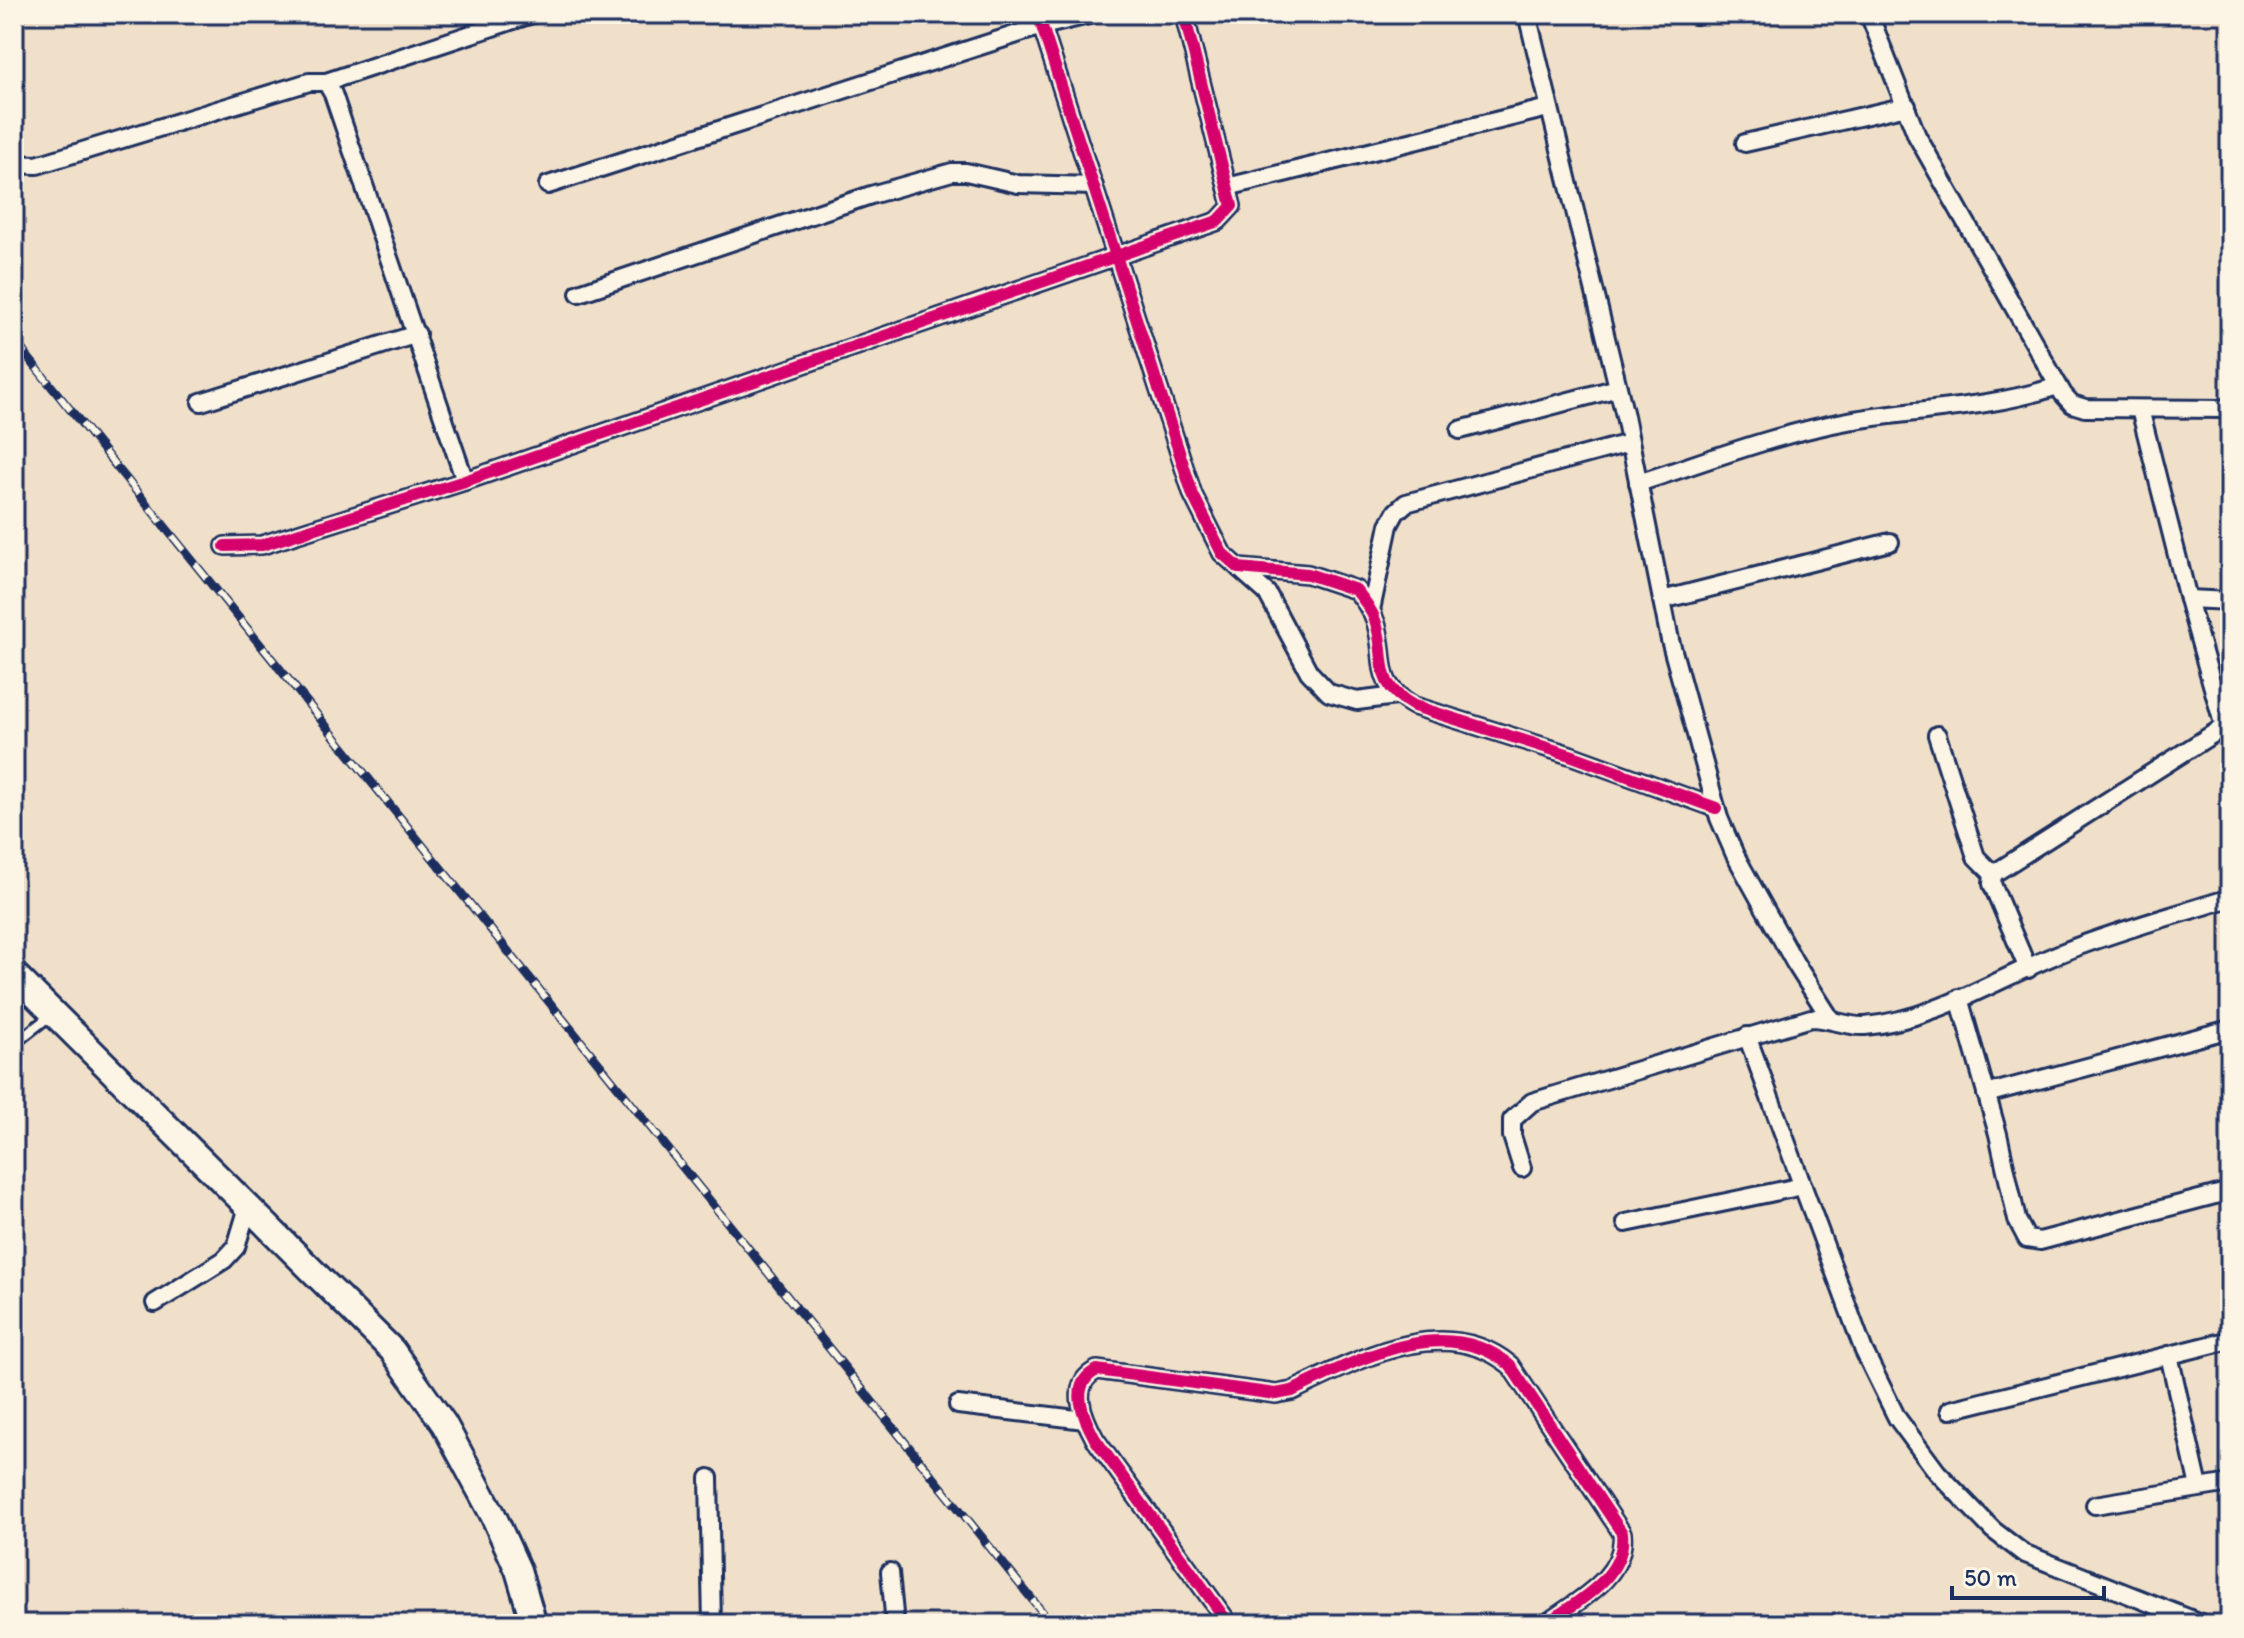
<svg xmlns="http://www.w3.org/2000/svg" width="2244" height="1638" font-family="Itim,sans-serif">
	<rect width="100%" height="100%" fill="#f1e0c9"/>
	<filter id="ink" filterUnits="userSpaceOnUse"><feTurbulence type="fractalNoise" baseFrequency=".0125" numOctaves="2"/><feDisplacementMap in="SourceGraphic" scale="16" xChannelSelector="R" yChannelSelector="G"/><feConvolveMatrix kernelMatrix="1 2 1 2 8 2 1 2 1" color-interpolation-filters="sRGB"/></filter>
	<g filter="url(#ink)">
		<g fill="none" stroke-linecap="round" stroke-linejoin="round">
			<g stroke="#1b2f5e" stroke-width="14">
				<polyline id="lane" points="14,1044 51,1015"/>
			</g>
			<g stroke="#1b2f5e" stroke-width="22">
				<g id="street">
					<path d="M1038 14 1193 495 1222 553 1239 568 1308 574 1356 590C1364 600 1372 610 1376 623 1388 662 1371 682 1414 706L1570 755 1716 808"/>
					<polyline points="1527,14 1625,416 1670,640 1719,818 1735,855 1795,963 1830,1018"/>
					<polyline points="1695,14 1696,15"/>
					<polyline points="1869,14 1917,136 2063,394 2072,404 2085,408 2230,409"/>
					<polyline points="14,15 17,14"/>
					<polyline points="326,82 532,14"/>
					<polyline points="1745,143 1907,106"/>
					<polyline points="14,164 37,165 309,82 326,82 333,94 465,481"/>
					<polyline points="548,185 1042,26 1093,14"/>
					<polyline points="1227,187 1548,108"/>
					<polyline points="579,293 871,195 952,172 966,172 1018,184 1094,186"/>
					<polyline points="201,402 417,334"/>
					<polyline points="2140,409 2188,599 2224,727"/>
					<polyline points="1460,430 1618,388"/>
					<path d="M1638 483C1707 461 1776 434 1848 421 1918 409 1990 409 2058 386"/>
					<polyline points="225,546 262,545 465,481 1218,221 1232,206 1184,14"/>
					<polyline points="1240,569 1267,593 1309,672 1329,693 1357,701 1396,696"/>
					<polyline points="2188,599 2230,601"/>
					<polyline points="1662,600 1890,542"/>
					<polyline points="1371,610 1389,525 1396,512 1406,503 1629,443"/>
					<polyline points="1937,735 1976,857 1993,874"/>
					<polyline points="2028,969 1992,884 1993,874 2230,723"/>
					<polyline points="1959,998 1998,1134 2017,1220 2027,1239 2040,1241 2230,1191"/>
					<polyline points="1747,1036 1864,1351 1897,1418 1937,1472 1993,1530 2023,1553 2203,1624"/>
					<polyline points="1986,1094 2230,1029"/>
					<path d="M1522 1168 1512 1136V1120L1532 1102 1811 1018C1830 1018 1847 1027 1865 1026 1936 1020 2001 976 2066 951 2119 930 2176 915 2230 898"/>
					<polyline points="1626,1223 1803,1186"/>
					<polyline points="155,1303 224,1260 236,1247 248,1207"/>
					<polyline points="2169,1355 2199,1487"/>
					<polyline points="958,1405 1085,1420"/>
					<polyline points="1950,1410 2230,1340"/>
					<polyline points="709,1478 712,1624"/>
					<polyline points="2095,1505 2230,1483"/>
					<polyline points="890,1572 895,1624"/>
					<path d="M1229 1624 1095 1439C1083 1417 1068 1384 1097 1370L1276 1394 1292 1391C1356 1361 1444 1311 1510 1365L1622 1533C1627 1577 1577 1601 1546 1624"/>
				</g>
			</g>
			<g stroke="#1b2f5e" stroke-width="30">
				<polyline id="primary" points="14,974 392,1350 444,1424 493,1515 518,1570 534,1624"/>
			</g>
			<use href="#lane" stroke="#fcf5e5" stroke-width="8"/>
			<use href="#street" stroke="#fcf5e5" stroke-width="16"/>
			<use href="#primary" stroke="#fcf5e5" stroke-width="24"/>
			<g stroke="#1b2f5e" stroke-width="9">
				<polyline id="rail" points="14,340 1052,1624"/>
			</g>
			<use href="#rail" stroke="#fcf5e5" stroke-width="6" stroke-dasharray="18" stroke-linecap="butt"/>
			<g stroke="#fcf5e5" stroke-width="17">
				<g id="cycleway">
					<path d="M1038 14 1193 495 1222 553 1239 568 1308 574 1356 590C1364 600 1372 610 1376 623 1388 662 1371 682 1414 706L1570 755 1716 808"/>
					<polyline points="225,546 262,545 465,481 1218,221 1232,206 1184,14"/>
					<path d="M1229 1624 1095 1439C1083 1417 1068 1384 1097 1370L1276 1394 1292 1391C1356 1361 1444 1311 1510 1365L1622 1533C1627 1577 1577 1601 1546 1624"/>
				</g>
			</g>
			<use href="#cycleway" stroke="#d6006c" stroke-width="12"/>
		</g>
	</g>
	<rect width="2244" height="1638" fill="none" stroke="#fcf5e5" stroke-width="48"/>
	<rect x="24" y="24" width="2196" height="1590" fill="none" stroke="#1b2f5e" stroke-width="3" filter="url(#ink)"/>
	<path d="M1952 1586v12h152v-12" fill="none" stroke="#1b2f5e" stroke-width="4"/>
	<text x="1964" y="1586" font-size="24" fill="#1b2f5e" stroke="#fcf5e5" stroke-width="6" paint-order="stroke">50 m</text>
</svg>
